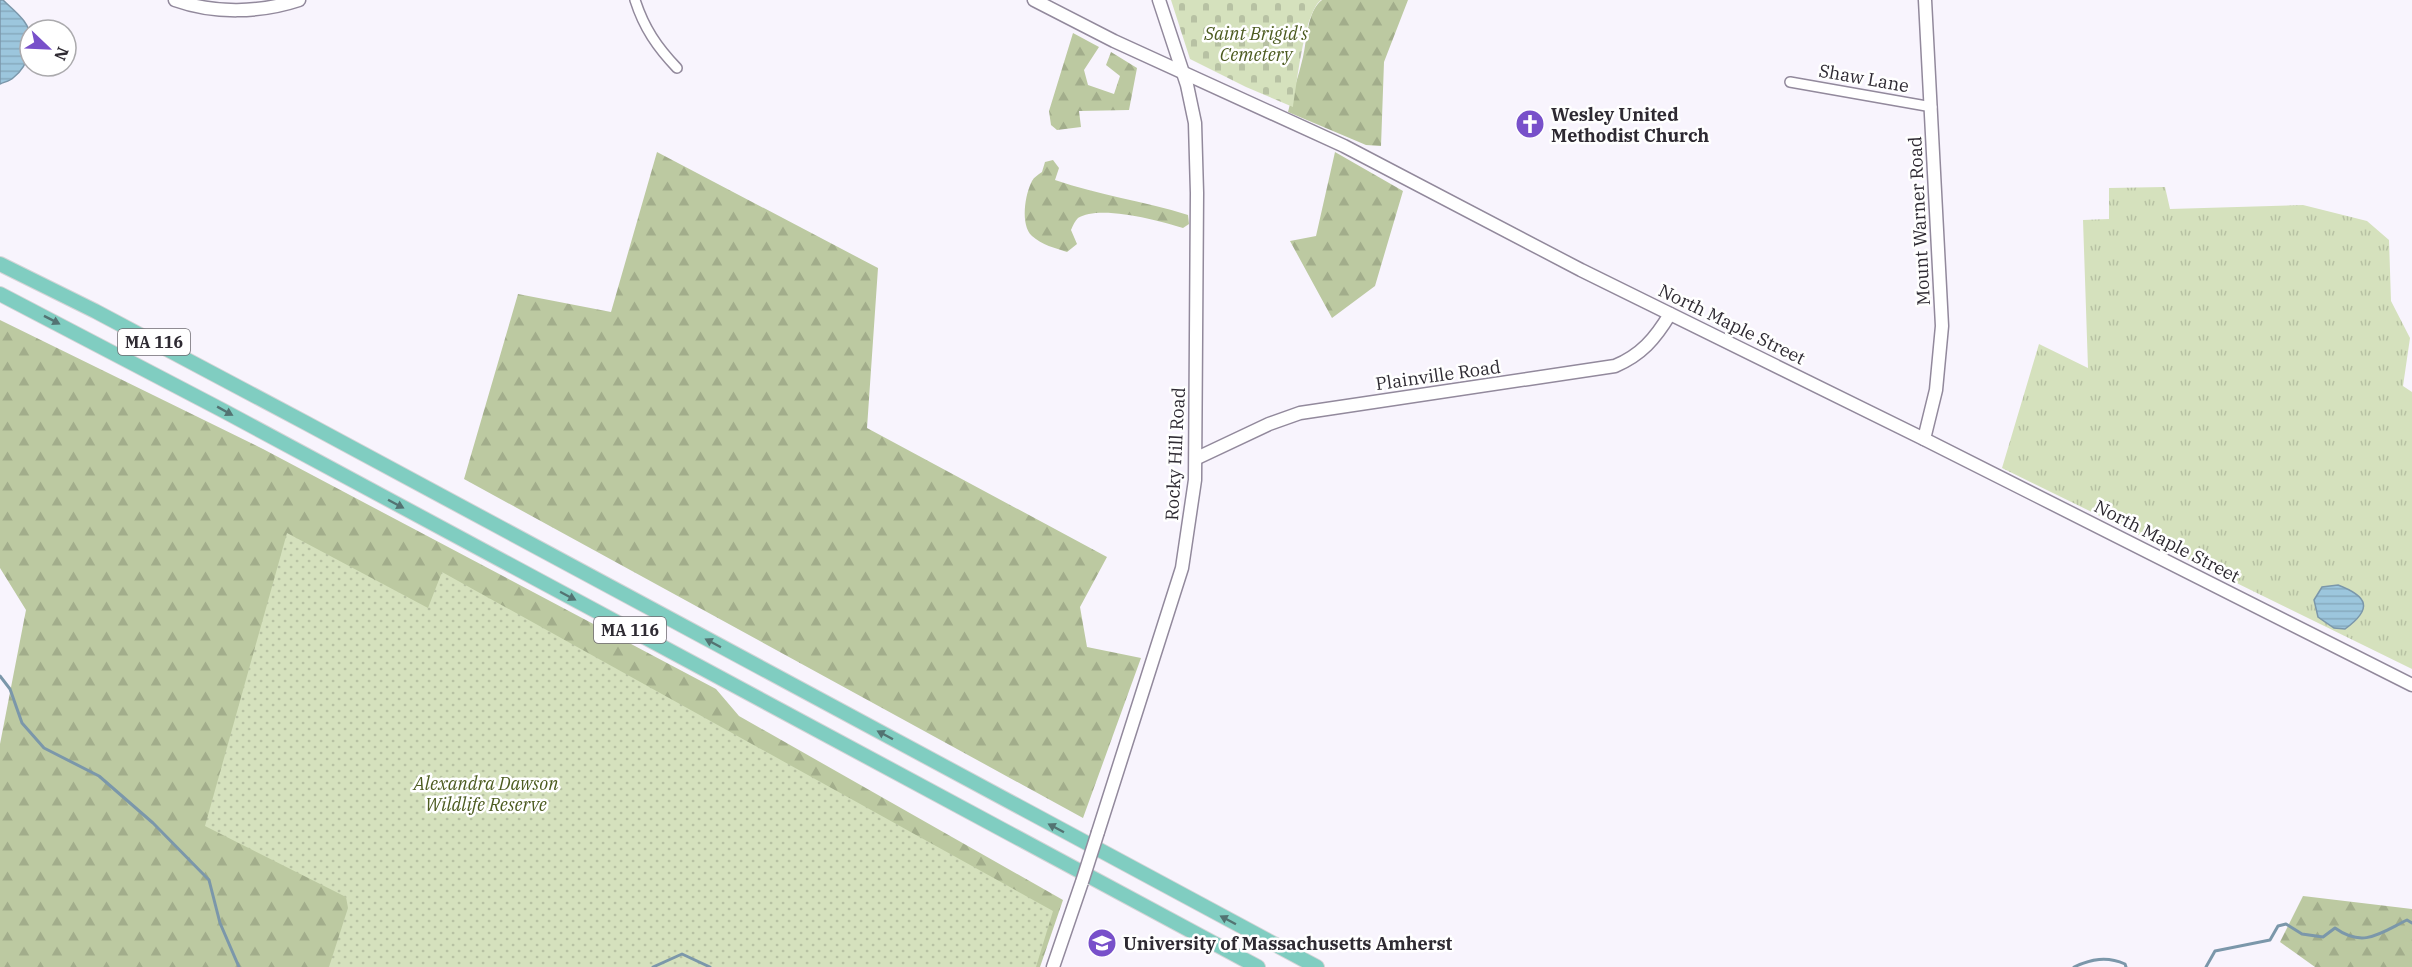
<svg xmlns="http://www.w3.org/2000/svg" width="2412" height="967" font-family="'IBM Plex Serif',serif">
	<defs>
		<pattern id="grass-tufts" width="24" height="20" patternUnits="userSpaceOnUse" patternTransform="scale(1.5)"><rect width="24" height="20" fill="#d5e1bd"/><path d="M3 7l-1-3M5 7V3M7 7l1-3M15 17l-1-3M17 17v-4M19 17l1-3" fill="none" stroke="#b7c1a3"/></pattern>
		<pattern id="forest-firs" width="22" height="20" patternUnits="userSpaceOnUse" patternTransform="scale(1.5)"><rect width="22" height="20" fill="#bcc9a1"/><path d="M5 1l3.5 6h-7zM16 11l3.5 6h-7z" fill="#a2ad8b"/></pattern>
		<pattern id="cemetery-stones" width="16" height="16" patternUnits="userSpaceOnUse" patternTransform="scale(1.5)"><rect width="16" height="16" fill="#d5e1bd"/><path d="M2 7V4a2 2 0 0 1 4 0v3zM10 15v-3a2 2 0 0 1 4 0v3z" fill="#b7c1a3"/></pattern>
		<pattern id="park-dots" width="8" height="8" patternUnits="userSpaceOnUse" patternTransform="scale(1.5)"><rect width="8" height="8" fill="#d5e1bd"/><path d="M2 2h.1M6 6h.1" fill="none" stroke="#b7c1a3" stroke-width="1.8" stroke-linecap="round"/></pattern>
		<pattern id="water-rules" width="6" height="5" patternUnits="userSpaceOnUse" patternTransform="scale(1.5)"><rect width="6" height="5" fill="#9cc6dd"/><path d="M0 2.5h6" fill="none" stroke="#87aabe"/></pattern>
	</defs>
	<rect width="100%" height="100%" fill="#f8f4fd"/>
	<polygon fill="url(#grass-tufts)" points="2165,187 2170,209 2303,205 2367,221 2389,240 2391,301 2410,338 2403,386 2412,392 2412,669 2002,468 2039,344 2088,368 2083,220 2109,219 2109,188"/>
	<g fill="url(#forest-firs)">
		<path d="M1322 0H1408L1384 62 1381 146 1366 145 1288 112C1292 94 1299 75 1303 57 1307 41 1307 11 1322 0Z"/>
		<polygon points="1073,33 1099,47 1084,70 1088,85 1114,94 1120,76 1106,65 1111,52 1137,68 1129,110 1079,111 1081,127 1057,130 1051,125 1049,111"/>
		<polygon points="657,152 878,268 867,428 1107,557 1080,607 1087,647 1141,658 1083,818 464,479 518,294 611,312"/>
		<polygon points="1335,152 1403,191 1375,286 1332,318 1290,241 1316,236"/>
		<path d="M1053 160 1059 168 1055 180C1098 195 1144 201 1188 215L1189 224 1183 228C1161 221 1099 204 1078 218 1075 221 1073 225 1071 230L1077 244 1067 252C1055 248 1042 245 1032 236 1020 225 1025 194 1032 181 1034 177 1038 175 1042 172L1045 162Z"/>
		<polygon points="0,320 263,449 716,689 739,716 1063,900 1040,967 0,967 0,744 26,610 0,568"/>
		<polygon points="2303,896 2412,909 2412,967 2315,967 2280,942"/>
	</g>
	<path fill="url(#cemetery-stones)" d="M1171 0H1321C1304 13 1297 84 1293 107L1246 87 1190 59Z"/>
	<polygon fill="url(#park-dots)" points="287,533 428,608 442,572 1053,911 1036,967 329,967 348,908 346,897 205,826"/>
	<g fill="url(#water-rules)" stroke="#7b97aa" stroke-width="1.5">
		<path d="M0 0H3C10 7 18 13 24 21 37 38 29 66 13 78 10 81 4 82 0 84Z"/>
		<path d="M2338 585C2367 596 2374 608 2345 629L2334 628 2318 617 2314 600 2322 587Z"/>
	</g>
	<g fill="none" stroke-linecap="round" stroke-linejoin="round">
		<g stroke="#7b97aa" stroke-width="3">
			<polyline points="0,676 10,689 22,723 44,748 99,776 153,823 209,880 220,923 239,967"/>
			<polyline points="653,967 682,954 710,967"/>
			<path d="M2074 967C2091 959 2107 956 2125 964L2126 967"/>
			<path d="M2206 967 2215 951 2270 940 2278 926 2286 924 2302 934 2323 937 2335 928C2363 948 2379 934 2407 920L2412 923"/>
		</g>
		<g stroke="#92899c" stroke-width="12">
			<g id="street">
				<path d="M635 0C644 28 657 47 677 68"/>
				<polyline points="1790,82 1932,107"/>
			</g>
		</g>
		<g stroke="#92899c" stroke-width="15">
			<g id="secondary">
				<path d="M175 0C214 14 260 13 299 0"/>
				<polyline points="1034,0 1114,41 1344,146 1581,270 1924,439 2412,685"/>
				<polyline points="1924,439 1936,390 1942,326 1925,0"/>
				<path d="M1197 458 1269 424 1300 413 1615 366C1641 355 1655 339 1670 314"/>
				<polyline points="1098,832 1182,568 1195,480 1197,193 1195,123 1187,85 1159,0"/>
				<polyline points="1053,967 1082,882"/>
			</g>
		</g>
		<g stroke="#d5d4d6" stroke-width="16">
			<g id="primary">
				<polyline points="0,264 95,311 306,423 1317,967"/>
				<polyline points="0,294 222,410 1258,967"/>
			</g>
		</g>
		<use href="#street" stroke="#fff" stroke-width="9"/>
		<use href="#secondary" stroke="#fff" stroke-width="12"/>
		<use href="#primary" stroke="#80cdc1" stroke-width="14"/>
		<g stroke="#92899c" stroke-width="15" stroke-linecap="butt">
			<polyline id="secondary-bridge" points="1082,882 1098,832"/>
		</g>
		<use href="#secondary-bridge" stroke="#fff" stroke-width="12"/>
	</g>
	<defs><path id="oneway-solid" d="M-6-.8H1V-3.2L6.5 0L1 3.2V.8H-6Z" transform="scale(1.5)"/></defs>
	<g fill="#537372">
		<use href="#oneway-solid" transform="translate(52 320) rotate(27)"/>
		<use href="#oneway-solid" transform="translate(225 411) rotate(29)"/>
		<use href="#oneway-solid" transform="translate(396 504) rotate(28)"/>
		<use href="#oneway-solid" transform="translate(568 596) rotate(28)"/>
		<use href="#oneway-solid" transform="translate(713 643) rotate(-152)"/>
		<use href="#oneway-solid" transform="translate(885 735) rotate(-152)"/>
		<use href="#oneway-solid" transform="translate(1056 828) rotate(-152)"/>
		<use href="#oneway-solid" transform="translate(1228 920) rotate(-152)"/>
	</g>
	<defs>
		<g id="church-disc" transform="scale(1.5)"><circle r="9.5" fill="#7850ca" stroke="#fff"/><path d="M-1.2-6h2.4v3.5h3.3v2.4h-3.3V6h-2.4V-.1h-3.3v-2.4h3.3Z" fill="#fff"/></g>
		<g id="university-disc" transform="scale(1.5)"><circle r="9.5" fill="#7850ca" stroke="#fff"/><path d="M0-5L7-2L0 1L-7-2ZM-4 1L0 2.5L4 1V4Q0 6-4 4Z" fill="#fff"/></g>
	</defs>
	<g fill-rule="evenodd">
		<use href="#church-disc" x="1530" y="124"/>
		<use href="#university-disc" x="1102" y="943"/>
	</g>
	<g text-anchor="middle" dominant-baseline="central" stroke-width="5" stroke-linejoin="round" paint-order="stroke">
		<g fill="#fff" stroke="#6d6a70" stroke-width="1.5">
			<rect x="118" y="329" width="72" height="26" rx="4.5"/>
			<rect x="594" y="617" width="72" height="26" rx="4.5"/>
		</g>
		<g font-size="16" font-weight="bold" fill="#2e2a32">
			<text x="154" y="342">MA 116</text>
			<text x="630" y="630">MA 116</text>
		</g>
		<g font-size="18" font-style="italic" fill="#4c5b20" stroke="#fff">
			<text x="1256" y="33">Saint Brigid's<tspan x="1256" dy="21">Cemetery</tspan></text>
			<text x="486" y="783">Alexandra Dawson<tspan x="486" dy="21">Wildlife Reserve</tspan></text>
		</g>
		<g font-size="18" fill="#2e2a32" stroke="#fff">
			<text transform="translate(1864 78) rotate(10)">Shaw Lane</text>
			<text transform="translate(1919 221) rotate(-93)">Mount Warner Road</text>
			<text transform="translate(1732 324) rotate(26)">North Maple Street</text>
			<text transform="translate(1438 375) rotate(-8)">Plainville Road</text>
			<text transform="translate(1175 454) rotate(-87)">Rocky Hill Road</text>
			<text transform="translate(2167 541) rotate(27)">North Maple Street</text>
		</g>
		<g font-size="18" font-weight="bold" fill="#2e2a32" stroke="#fff" text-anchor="start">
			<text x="1551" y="114">Wesley United<tspan x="1551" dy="21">Methodist Church</tspan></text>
			<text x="1123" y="943">University of Massachusetts Amherst</text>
		</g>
	</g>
	<g transform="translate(48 48) rotate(113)"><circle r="28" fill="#ffffff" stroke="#abaaad" stroke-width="1.5"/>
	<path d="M0-4.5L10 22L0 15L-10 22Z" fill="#7850ca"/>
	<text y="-9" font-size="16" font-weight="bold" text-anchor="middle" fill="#2e2a32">N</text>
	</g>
</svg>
